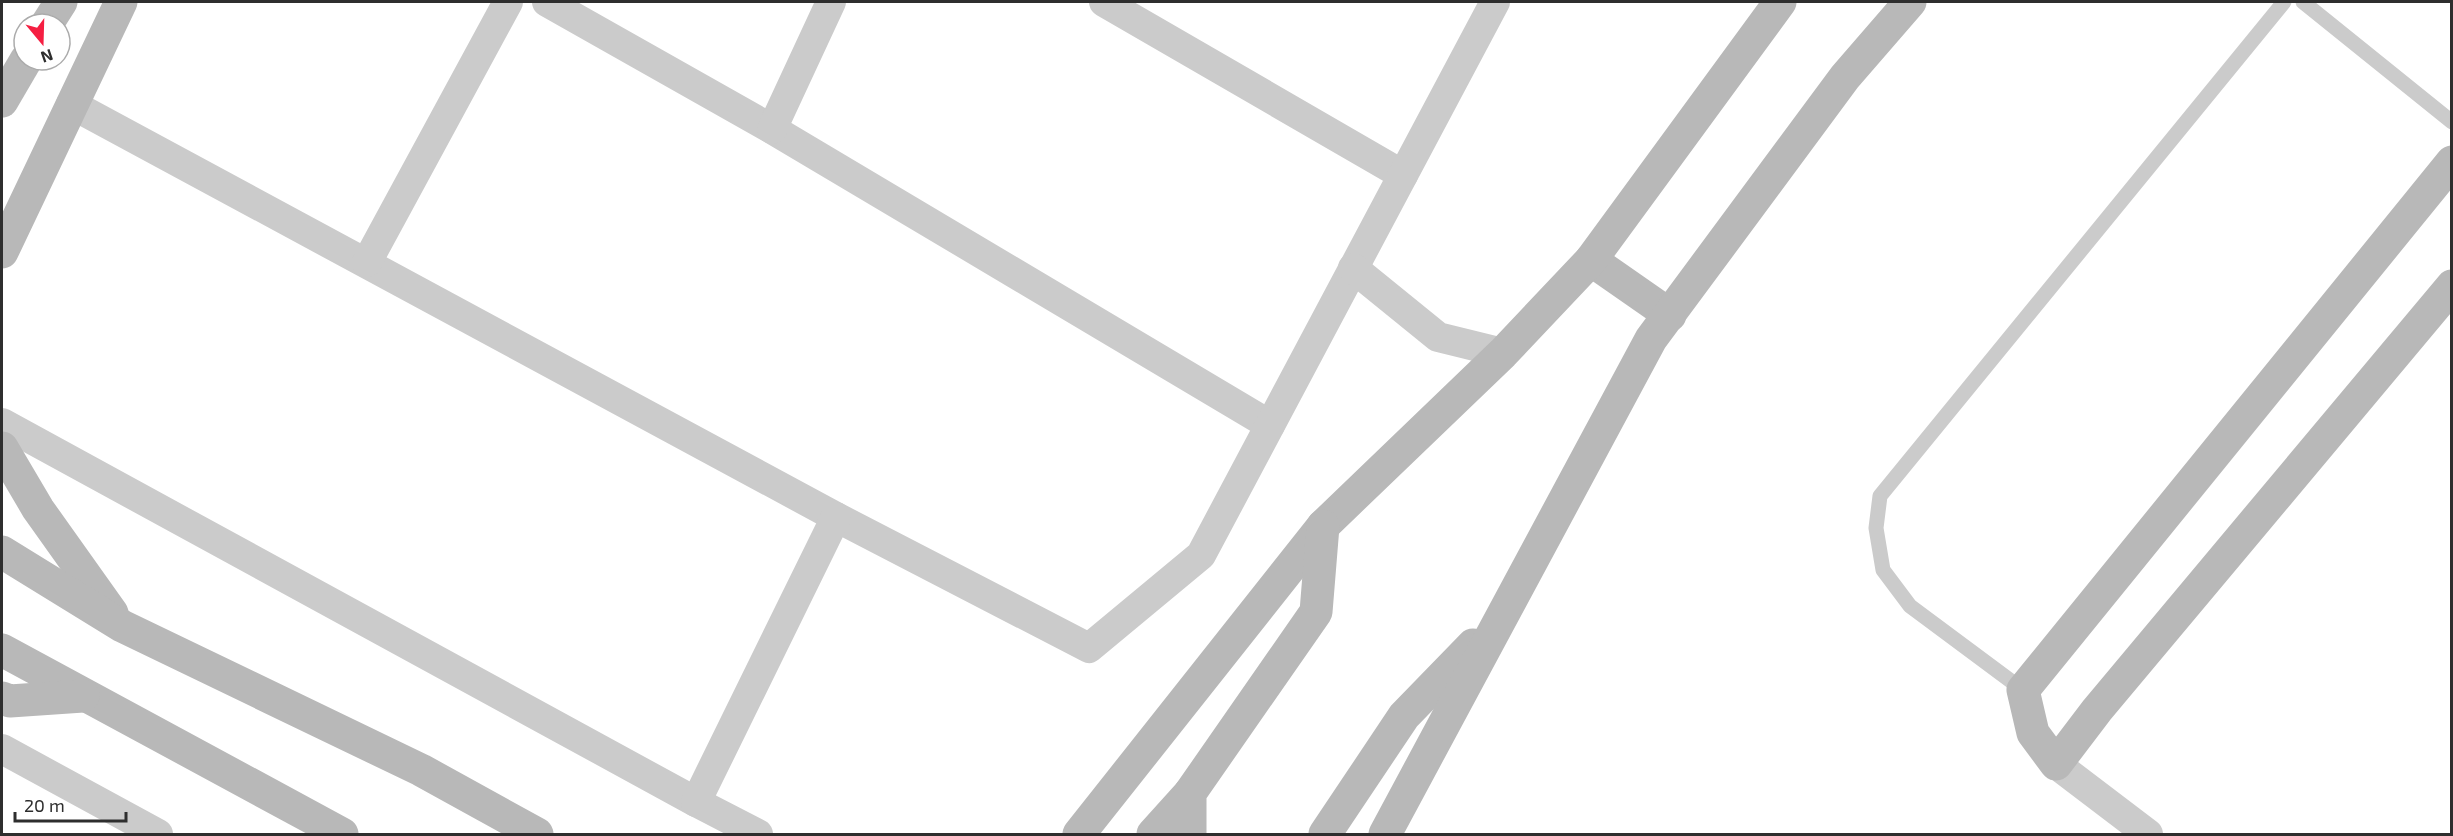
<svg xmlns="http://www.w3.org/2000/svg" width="2453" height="836" font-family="'Exo 2',sans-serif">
	<rect width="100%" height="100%" fill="#fff"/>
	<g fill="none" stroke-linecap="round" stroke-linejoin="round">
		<g stroke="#cbcbcb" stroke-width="15">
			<polyline points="2303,2 2452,122"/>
			<polyline points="2023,690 1910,606 1883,570 1876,528 1880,496 2284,2"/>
		</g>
		<g stroke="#cbcbcb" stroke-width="30">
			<polyline points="547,2 772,129 1270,425"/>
			<polyline points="1104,2 1403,175"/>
			<polyline points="71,104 836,517 1089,648 1201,555 1495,2"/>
			<polyline points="772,129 831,2"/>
			<polyline points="367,262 508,2"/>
			<polyline points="1353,268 1438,337 1503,353"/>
			<polyline points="2,423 696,802"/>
			<polyline points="2,749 158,834"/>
			<polyline points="2056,764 2148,834"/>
			<polyline points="758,834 696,802 836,517"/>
		</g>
		<g stroke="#b8b8b8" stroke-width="33">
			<polyline points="47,24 61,2"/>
			<polyline points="2,101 26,60"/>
			<polyline points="2452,162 2023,690 2033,733 2056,764 2097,710 2452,286"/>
			<polyline points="2,252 121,2"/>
			<polyline points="1591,260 1670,315"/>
			<polyline points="2,448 38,509 112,613"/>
			<polyline points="2,552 122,626 421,770 537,834"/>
			<polyline points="2,650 342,834"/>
			<polyline points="2,698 10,701 83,696"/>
			<polyline points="1079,834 1323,526 1503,353 1591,260 1780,2"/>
			<polyline points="1153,834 1190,793"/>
			<polyline points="1190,834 1190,793 1316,612 1323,526"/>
			<polyline points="1325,834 1404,716 1473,645"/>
			<polyline points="1385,834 1651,339 1845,77 1910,2"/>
		</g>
	</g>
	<rect width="2453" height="836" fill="none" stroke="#2e2e2e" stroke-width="6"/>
	<g transform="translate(42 42) rotate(161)"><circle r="28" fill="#ffffff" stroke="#ababab" stroke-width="1.5"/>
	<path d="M0-4.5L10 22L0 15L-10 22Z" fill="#f51f42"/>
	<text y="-9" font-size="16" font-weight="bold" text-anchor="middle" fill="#2e2e2e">N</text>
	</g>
	<path d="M15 812v9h111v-9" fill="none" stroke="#2e2e2e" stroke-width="3"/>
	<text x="24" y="812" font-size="18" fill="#2e2e2e" stroke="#ffffff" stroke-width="4.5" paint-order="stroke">20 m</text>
</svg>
